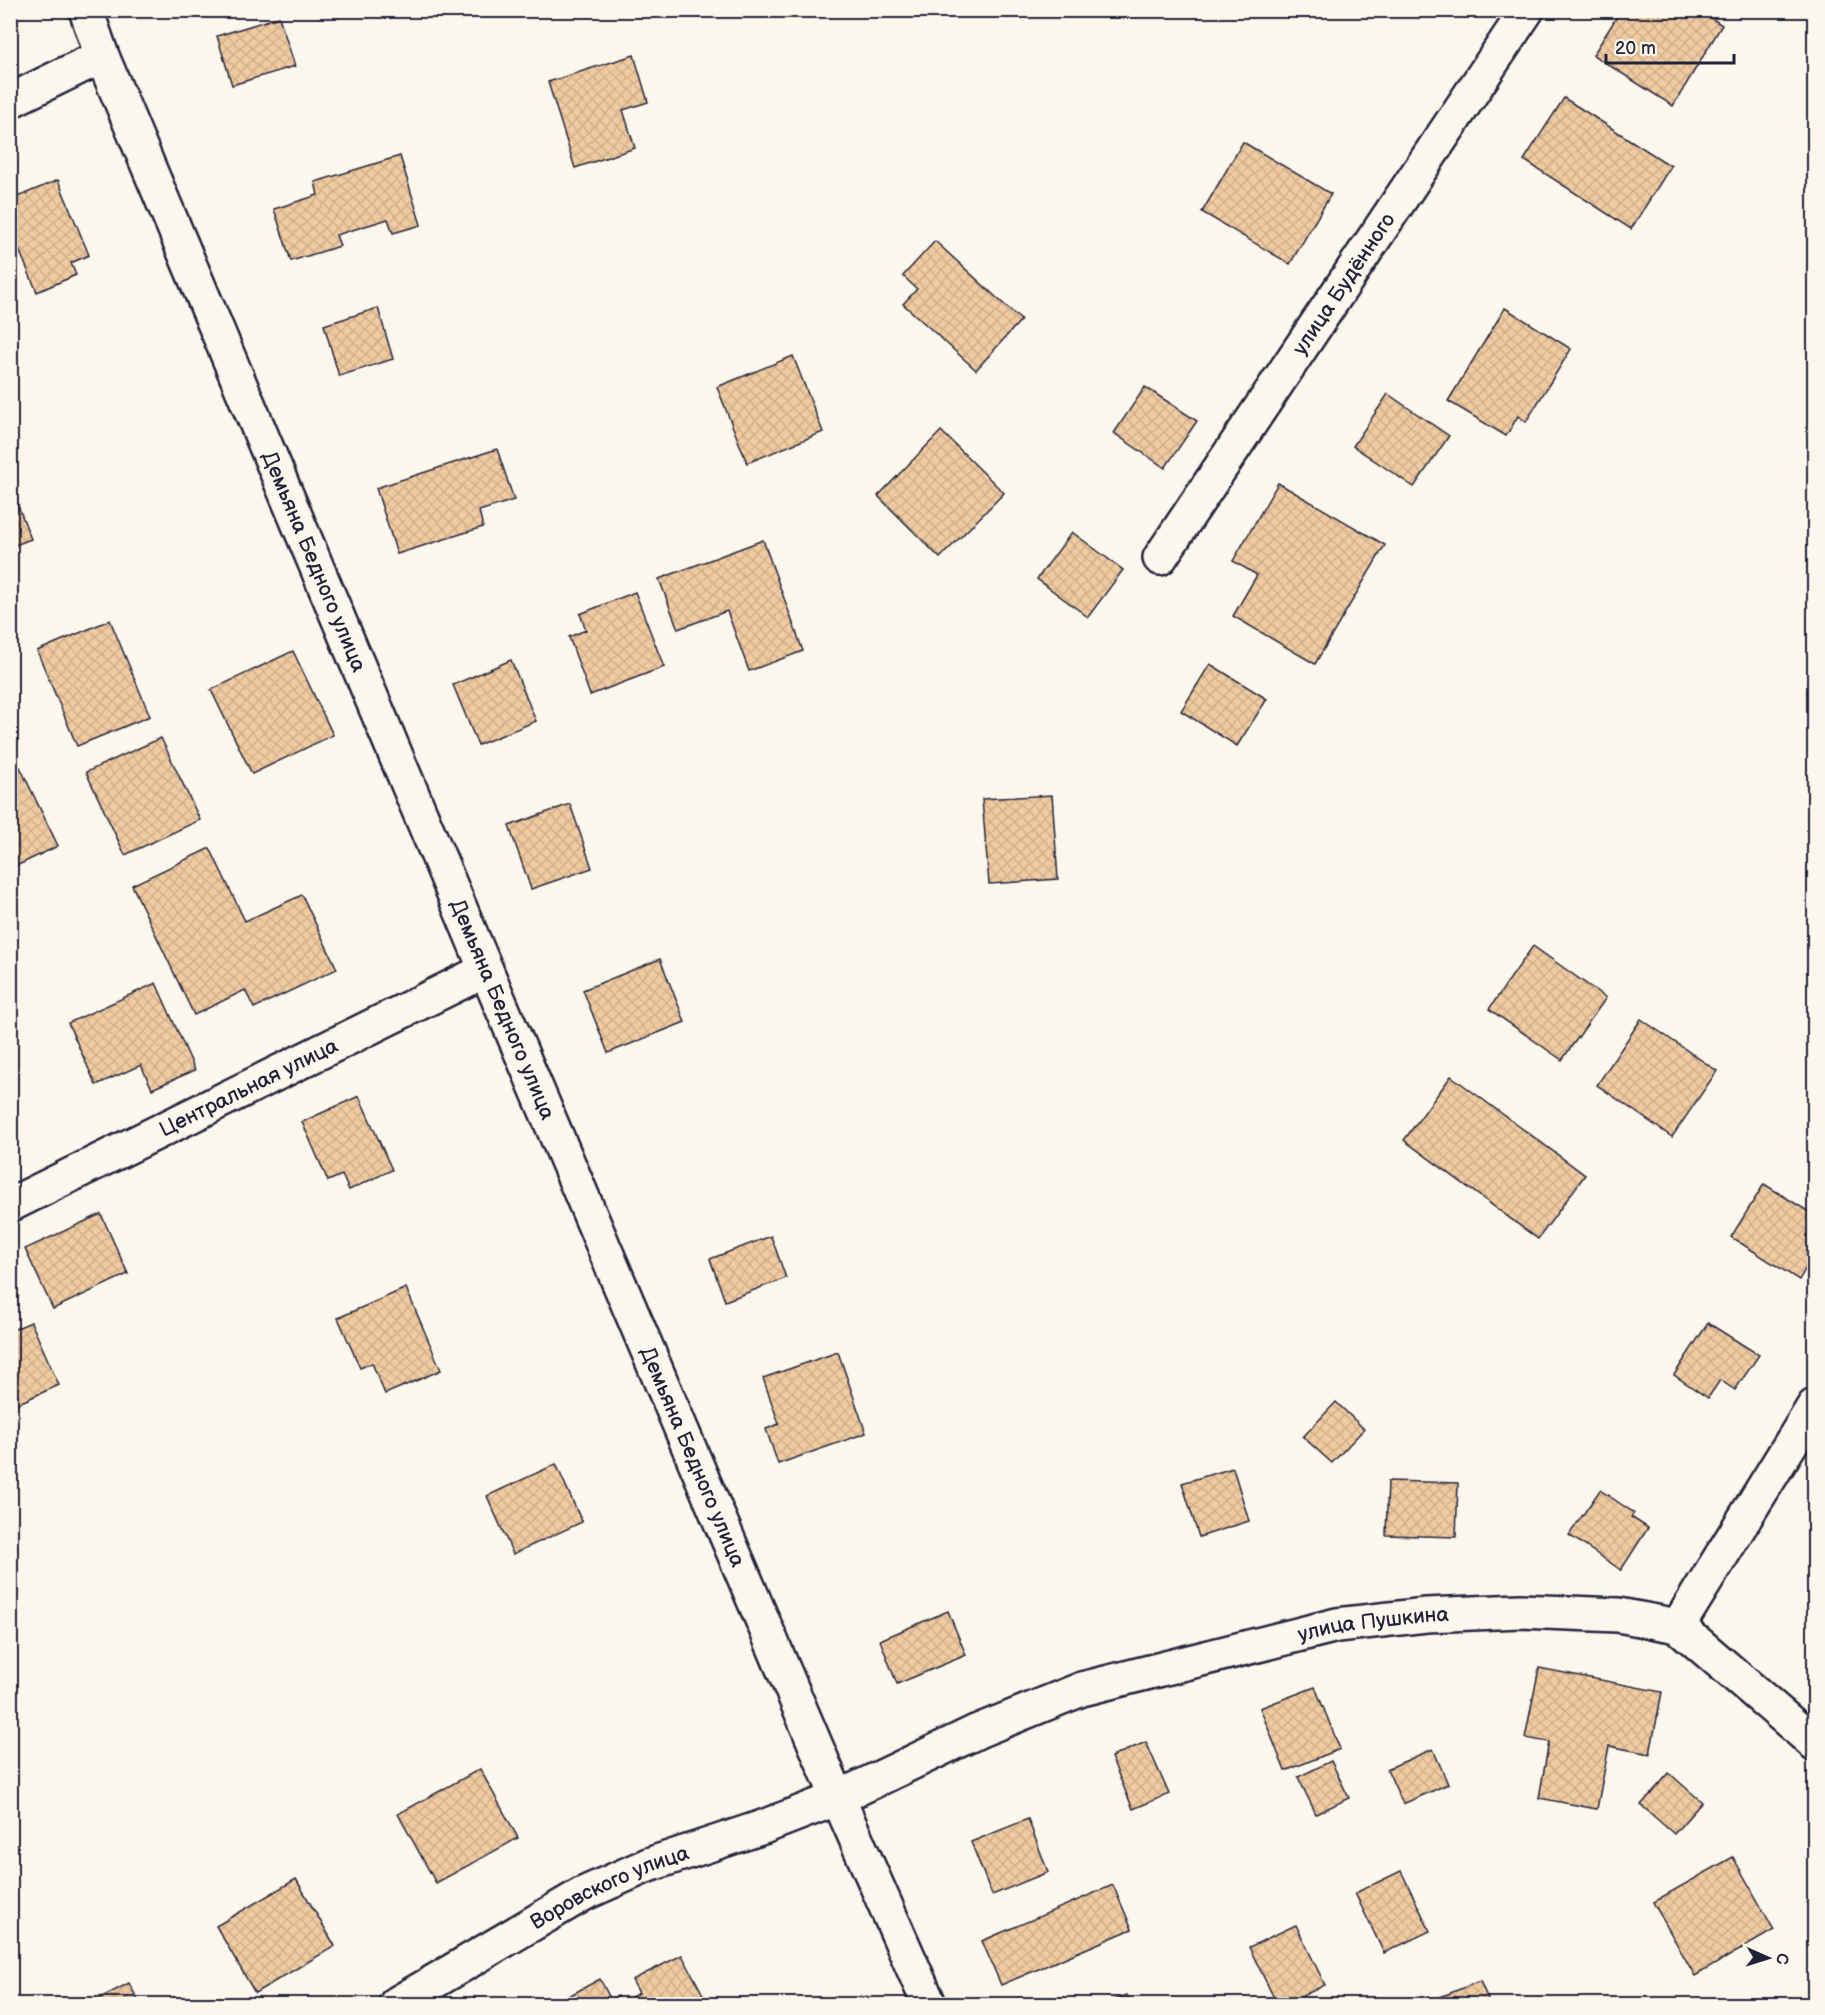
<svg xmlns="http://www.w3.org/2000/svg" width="1825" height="2015" font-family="'Balsamiq Sans',sans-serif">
	<defs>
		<pattern id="building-cross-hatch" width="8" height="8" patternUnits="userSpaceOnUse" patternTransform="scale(1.5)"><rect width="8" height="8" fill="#f0cba0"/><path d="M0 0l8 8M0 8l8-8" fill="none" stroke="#ceae8b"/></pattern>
	</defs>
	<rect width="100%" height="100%" fill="#fbf7ec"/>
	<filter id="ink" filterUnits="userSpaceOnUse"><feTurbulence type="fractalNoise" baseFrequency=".0167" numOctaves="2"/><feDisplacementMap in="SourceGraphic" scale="12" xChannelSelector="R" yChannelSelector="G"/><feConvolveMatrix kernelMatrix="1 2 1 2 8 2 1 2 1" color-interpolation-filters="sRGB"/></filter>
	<g filter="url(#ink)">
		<g fill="url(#building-cross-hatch)" stroke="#22223b" stroke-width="1.5">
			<polygon points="1621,10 1699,10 1722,25 1673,106 1593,55"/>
			<polygon points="279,17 295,66 232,85 217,36"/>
			<polygon points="634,55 648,102 623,110 635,148 575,168 548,82"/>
			<polygon points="1564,98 1671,166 1631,229 1524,160"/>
			<polygon points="1243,142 1331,194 1290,264 1202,212"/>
			<polygon points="400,156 421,225 393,233 388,219 336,235 340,246 291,261 274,209 318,195 315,182"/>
			<polygon points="58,180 89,255 71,263 76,275 37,292 10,228 10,200"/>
			<polygon points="935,241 1021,320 976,370 903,304 917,289 903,276"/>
			<polygon points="378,308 393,359 339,376 324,325"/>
			<polygon points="1505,308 1571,349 1526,422 1518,416 1506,436 1448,401"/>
			<polygon points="793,356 823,432 747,463 717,387"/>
			<polygon points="1145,387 1197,421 1165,468 1114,433"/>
			<polygon points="1388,394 1449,436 1414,487 1353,446"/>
			<polygon points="941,431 1004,493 940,558 878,496"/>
			<polygon points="497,449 514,500 479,511 483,527 397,554 376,488"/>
			<polygon points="1278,483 1385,545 1315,664 1233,616 1257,575 1233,561"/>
			<polygon points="10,485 31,539 10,547"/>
			<polygon points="1072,532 1123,570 1088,617 1037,579"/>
			<polygon points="763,540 803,651 749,671 727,611 678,629 659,579"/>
			<polygon points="635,592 664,667 590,695 569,637 586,630 580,614"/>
			<polygon points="110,620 150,716 77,746 37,651"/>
			<polygon points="293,651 333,735 252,774 211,690"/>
			<polygon points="511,660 536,721 478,745 453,685"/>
			<polygon points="1210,664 1267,699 1237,746 1181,711"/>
			<polygon points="161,738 200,820 125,855 86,772"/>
			<polygon points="20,767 58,846 10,869 10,772"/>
			<polygon points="1052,795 1058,879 989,884 982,799"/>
			<polygon points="570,804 592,868 531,889 509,826"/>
			<polygon points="210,848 245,921 302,895 337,969 254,1008 245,990 194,1015 132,885"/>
			<polygon points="1533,946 1606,998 1562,1060 1489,1009"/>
			<polygon points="660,959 685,1022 608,1053 583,990"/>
			<polygon points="156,983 195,1070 152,1089 141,1065 96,1085 68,1023"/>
			<polygon points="1641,1019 1717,1071 1672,1137 1597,1085"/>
			<polygon points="1451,1076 1585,1175 1538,1239 1404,1140"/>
			<polygon points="359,1096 392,1170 349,1190 342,1175 328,1181 302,1122"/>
			<polygon points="1764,1184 1814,1215 1814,1254 1799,1280 1731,1237"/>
			<polygon points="101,1214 128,1274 53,1309 25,1249"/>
			<polygon points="771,1236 786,1278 725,1301 710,1259"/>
			<polygon points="406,1288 441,1370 385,1394 372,1363 360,1368 338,1318"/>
			<polygon points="31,1322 59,1385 10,1407 10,1331"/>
			<polygon points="1708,1323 1759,1355 1735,1390 1720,1380 1708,1398 1674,1375"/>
			<polygon points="838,1352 866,1433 778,1464 766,1429 779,1424 763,1378"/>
			<polygon points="1336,1402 1364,1429 1332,1463 1303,1437"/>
			<polygon points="556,1464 582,1522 513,1554 487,1496"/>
			<polygon points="1233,1468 1249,1521 1199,1537 1182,1483"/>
			<polygon points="1388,1481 1458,1483 1456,1537 1386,1535"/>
			<polygon points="1600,1490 1634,1513 1631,1517 1648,1528 1621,1570 1569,1535"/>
			<polygon points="948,1611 966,1655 897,1684 880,1640"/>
			<polygon points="1539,1668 1662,1692 1650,1754 1609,1746 1597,1809 1539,1798 1549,1742 1525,1738"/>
			<polygon points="1315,1687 1340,1749 1285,1771 1260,1708"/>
			<polygon points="1146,1742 1169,1794 1133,1809 1111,1757"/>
			<polygon points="1433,1749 1448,1784 1403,1804 1387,1769"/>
			<polygon points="1331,1761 1349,1798 1316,1814 1298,1777"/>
			<polygon points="480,1769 518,1838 436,1883 398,1814"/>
			<polygon points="1669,1773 1702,1802 1674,1834 1641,1805"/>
			<polygon points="1028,1819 1048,1872 992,1895 971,1842"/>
			<polygon points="1733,1857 1774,1930 1695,1976 1653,1902"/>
			<polygon points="1401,1871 1430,1931 1384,1953 1355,1893"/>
			<polygon points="296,1879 335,1946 255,1993 216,1926"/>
			<polygon points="1113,1885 1132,1929 1001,1985 982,1941"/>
			<polygon points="1296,1925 1325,1985 1286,2004 1277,2004 1249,1947"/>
			<polygon points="682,1955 708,2004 633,2004 629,1998 639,1993 632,1980"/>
			<polygon points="600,1979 611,2000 618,1996 623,2004 554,2004"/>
			<polygon points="1480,1981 1490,2004 1423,2004"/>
			<polygon points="129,1983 140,2004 89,2004"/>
			<polygon points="1127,1995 1131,2004 1103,2004"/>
		</g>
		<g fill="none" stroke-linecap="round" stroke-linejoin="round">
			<g stroke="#22223b" stroke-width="38">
				<g id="minor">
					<path id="s1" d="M86 10 102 56 486 970 838 1798 929 2004"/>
					<polyline points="10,101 102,56"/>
					<path id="s2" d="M1160 558 1527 10"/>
					<path id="s3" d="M10 1205 486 970"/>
					<polyline points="1678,1626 1814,1743"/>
					<path id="s4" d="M396 2004 583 1894 648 1865 763 1827 838 1798 978 1731 1082 1689 1337 1625 1426 1615 1520 1611 1618 1615 1678 1626 1814 1406"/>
				</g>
			</g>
			<use href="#minor" stroke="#fbf7ec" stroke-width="33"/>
		</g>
	</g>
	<g text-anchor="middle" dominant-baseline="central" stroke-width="5" stroke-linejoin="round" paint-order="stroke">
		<g font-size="21" fill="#22223b" stroke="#fbf7ec">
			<text stroke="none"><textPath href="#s2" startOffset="330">улица Будённого</textPath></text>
			<text stroke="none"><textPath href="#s1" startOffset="597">Демьяна Бедного улица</textPath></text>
			<text stroke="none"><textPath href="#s1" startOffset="1083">Демьяна Бедного улица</textPath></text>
			<text stroke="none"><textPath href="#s3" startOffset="266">Центральная улица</textPath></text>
			<text stroke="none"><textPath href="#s1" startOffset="1569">Демьяна Бедного улица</textPath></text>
			<text stroke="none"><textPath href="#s4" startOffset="1056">улица Пушкина</textPath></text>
			<text stroke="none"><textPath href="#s4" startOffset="244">Воровского улица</textPath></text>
		</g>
	</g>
	<rect width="1825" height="2015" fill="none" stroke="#fbf7ec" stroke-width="36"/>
	<rect x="18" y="18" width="1789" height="1979" fill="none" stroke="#22223b" stroke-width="2" filter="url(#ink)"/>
	<g transform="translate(1768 1958) rotate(93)" stroke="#fbf7ec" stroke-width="4.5" paint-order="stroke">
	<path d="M0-4.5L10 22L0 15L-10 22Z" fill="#22223b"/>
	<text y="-9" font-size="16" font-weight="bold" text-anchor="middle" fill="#22223b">С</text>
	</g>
	<path d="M1606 54v9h128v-9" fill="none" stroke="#22223b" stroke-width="3"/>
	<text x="1615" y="54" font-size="18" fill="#22223b" stroke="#fbf7ec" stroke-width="4.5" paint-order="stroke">20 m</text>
</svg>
